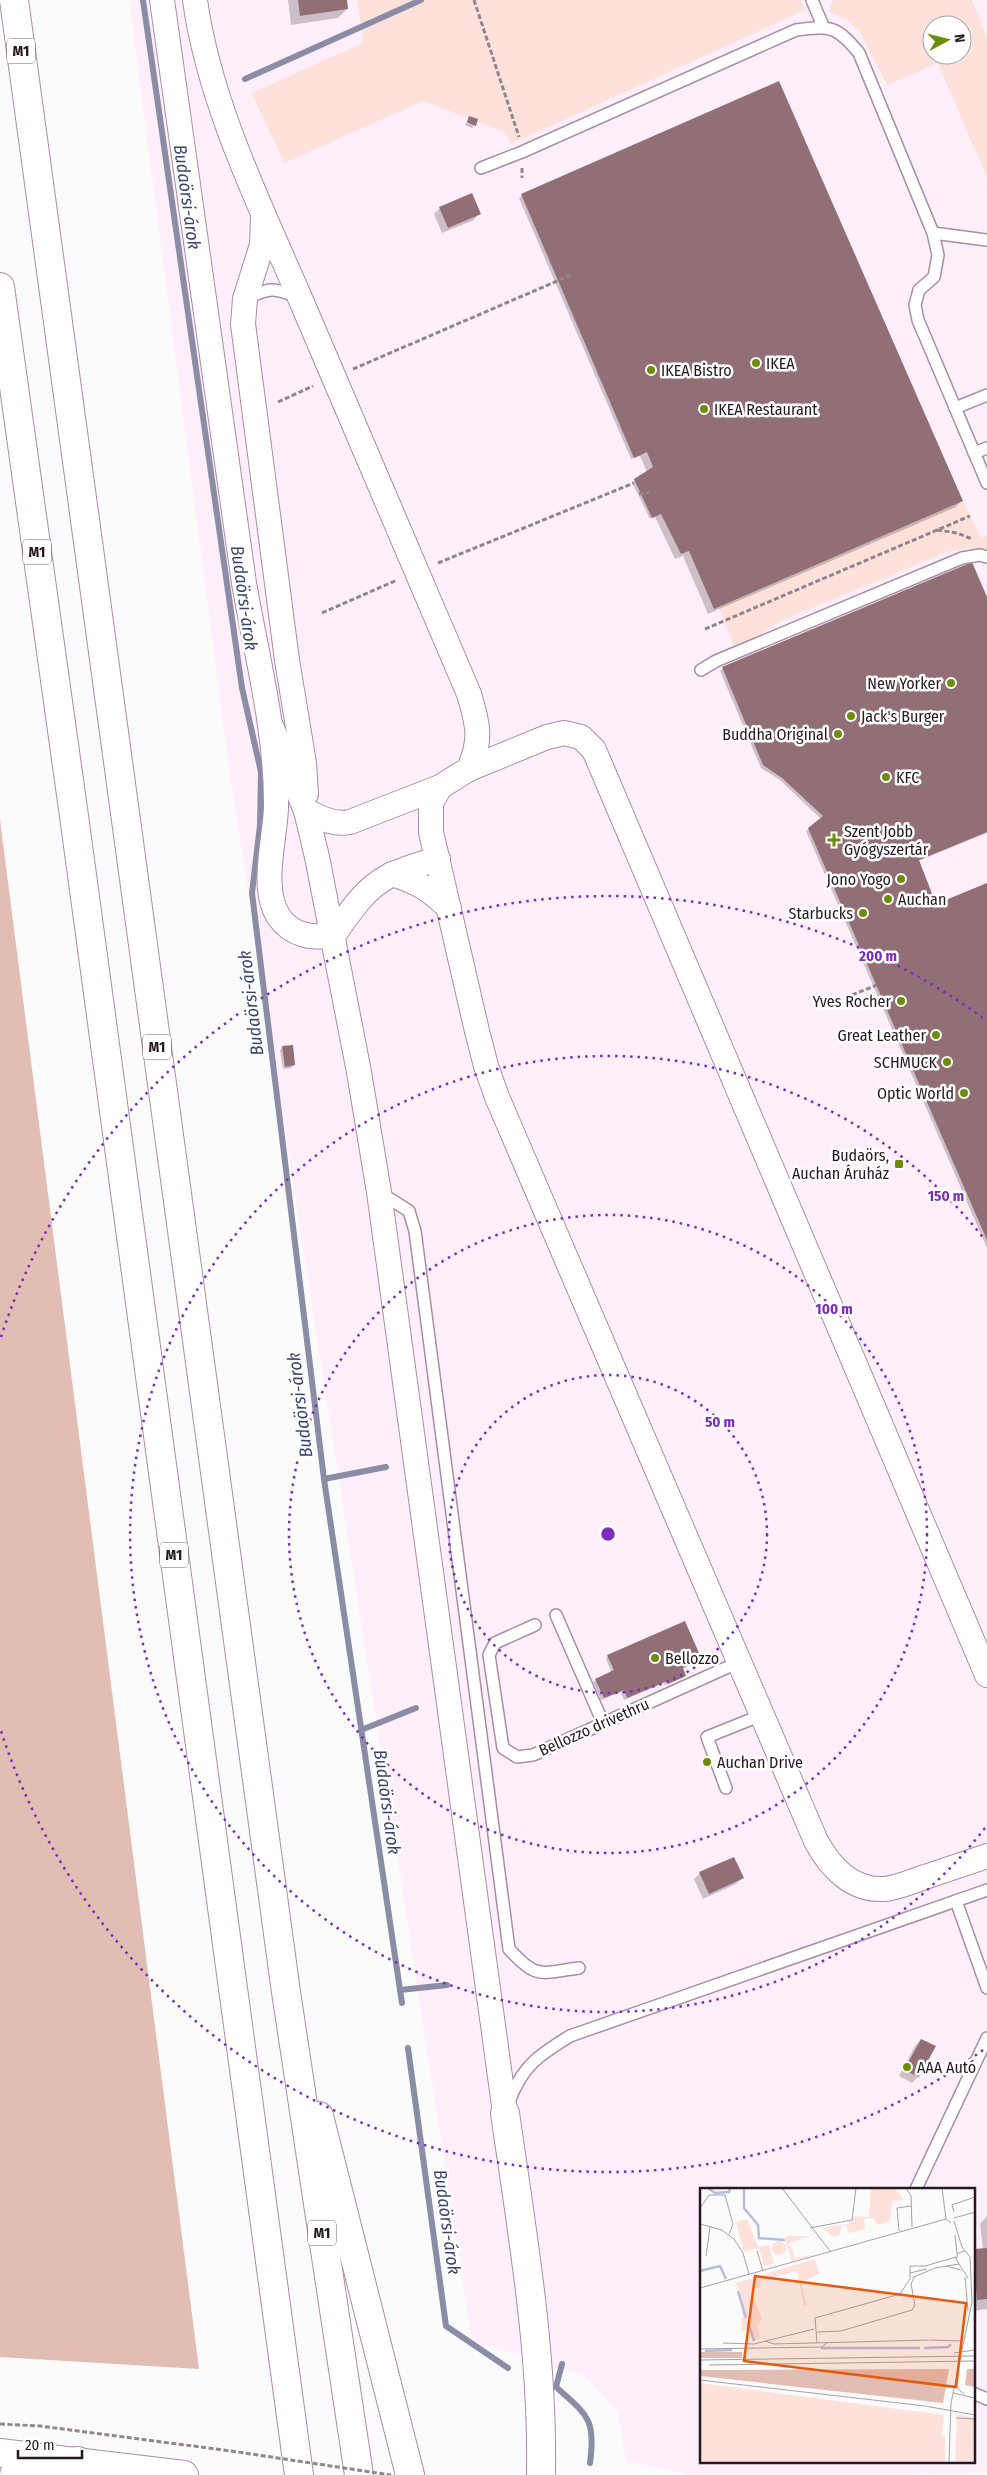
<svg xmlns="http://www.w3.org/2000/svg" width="987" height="2475" font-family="'Fira Sans Condensed',sans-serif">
	<rect width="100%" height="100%" fill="#fbfbfb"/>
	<path fill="#ffeffa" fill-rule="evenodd" d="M129 0H987V2472L902 2475H692L626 2461 618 2412 585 2376 472 2341 229 768ZM932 25H962V55H932ZM701 2189H973V2461H701Z"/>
	<g fill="#fde1da" fill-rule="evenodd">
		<polygon points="357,0 801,0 805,10 511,144 505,132 423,101 284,163 252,93 363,43"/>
		<path d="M833 0H972L987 38V178L938 63 887 85 860 32 847 20 829 12ZM932 25H962V55H932Z"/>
		<polygon points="963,501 981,538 987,535 987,549 966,549 947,552 781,621 746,643 734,646 719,607"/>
	</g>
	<polygon fill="#e2bdb3" points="0,820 199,2369 0,2357"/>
	<g fill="#0003">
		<polygon points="288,0 346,0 347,9 338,18 291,25"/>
		<polygon points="470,117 475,125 472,128 465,125"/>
		<polygon points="522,196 961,501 956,507 708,614 683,556 675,559 655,517 650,519 632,482 647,472 640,456 631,459 519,198"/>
		<polygon points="440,208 479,214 474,220 442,233 434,214"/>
		<polygon points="987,600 987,833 918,861 936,906 987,884 987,1248 806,831 821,819 780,780 761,768 720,671 723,668"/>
		<polygon points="283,1047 294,1065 291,1068 283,1069 280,1050"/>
		<polygon points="608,1656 700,1660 682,1669 685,1675 682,1678 665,1685 664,1683 624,1700 621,1692 601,1700 593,1682 612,1673 606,1659"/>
		<polygon points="700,1873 742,1878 736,1884 703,1899 694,1879"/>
		<polygon points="921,2040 934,2047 918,2077 912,2083 899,2076 915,2046"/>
		<polygon points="987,2216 987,2309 973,2311 973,2250 983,2249 980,2224"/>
	</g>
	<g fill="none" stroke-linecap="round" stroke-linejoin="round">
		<g stroke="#8b8ca5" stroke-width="6">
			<polyline points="143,0 242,688 261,772 260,825 252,893 324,1479 402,2003"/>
			<polyline points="245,79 421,0"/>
			<polyline points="324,1479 386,1467"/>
			<polyline points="361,1730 416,1708"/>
			<polyline points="400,1990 447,1985"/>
			<polyline points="408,2048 446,2326 508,2368"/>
			<path d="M562 2364 556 2387C587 2415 596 2418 590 2463"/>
		</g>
	</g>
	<g fill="#926f76">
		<polygon points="298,0 347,0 348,9 300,16"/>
		<polygon points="779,81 963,501 714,609 689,551 681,554 661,514 652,518 634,479 653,467 647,452 634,458 521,194"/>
		<polygon points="469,116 478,119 476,126 467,122"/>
		<polygon points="472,193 481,214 448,228 439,207"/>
		<polygon points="972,562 987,597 987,832 919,860 936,904 987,883 987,1240 808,828 823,816 782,778 763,765 722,667"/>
		<polygon points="293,1045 295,1065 285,1067 282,1046"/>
		<polygon points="685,1621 702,1660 683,1668 686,1676 668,1684 667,1681 627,1698 624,1690 604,1698 595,1679 614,1670 607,1655"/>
		<polygon points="734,1857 744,1878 709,1894 699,1872"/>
		<polygon points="921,2039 936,2046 919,2077 904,2070"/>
		<polygon points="987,2248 987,2299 977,2300 973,2249"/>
	</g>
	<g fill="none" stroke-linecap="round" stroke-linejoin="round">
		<g stroke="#ab8da3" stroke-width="14">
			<g id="lane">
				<polyline points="812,0 823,26"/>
				<path d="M481 168 522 152 796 30C829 25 837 26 859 53L933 233 938 255 934 277 919 290 915 305 918 320 987 483"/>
				<polyline points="933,233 987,240"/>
				<path d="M247 298C269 288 274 287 297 297"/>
				<polyline points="955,408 987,395"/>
				<polyline points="974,453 987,448"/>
				<polyline points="701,670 716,661 962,558 980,555 987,557"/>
				<path d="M379 1192 409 1211 415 1231 509 1949C537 1980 540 1973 579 1968"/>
				<polyline points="556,1615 603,1723"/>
				<polyline points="535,1625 495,1643 489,1655 503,1748 517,1757 533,1755 739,1662"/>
				<polyline points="726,1788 707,1737 762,1715"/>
				<polyline points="956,1901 987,1988"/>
				<path d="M509 2102C522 2066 539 2055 570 2036L987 1890"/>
				<polyline points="916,2189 987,2038"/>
				<polyline points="973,2393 987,2399"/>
			</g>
		</g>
		<g stroke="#ab8da3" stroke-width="26">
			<g id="street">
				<path d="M162 0 244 583C257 658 277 732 276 808 275 840 260 889 279 917 292 936 312 938 333 936"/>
				<path d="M195 0C209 102 259 203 300 298 357 430 413 562 469 694 478 724 482 740 469 769"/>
				<polyline points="263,217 262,245 245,299 243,324 287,660 304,763 306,794"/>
				<polyline points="272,728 306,811 317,857 359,1072 379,1192 505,2113"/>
				<path d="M440 787 431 803V832L477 1031 486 1066 497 1097 816 1841C830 1867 852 1891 884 1889 898 1888 912 1881 925 1877 946 1870 966 1863 987 1856"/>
				<path d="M306 811C321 818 333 825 350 822L440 787 469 769 547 737 564 733 581 737 594 750 987 1675"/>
				<path d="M392 874C418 882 429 889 449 908"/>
				<path d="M333 936C348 915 363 890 387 877 402 869 421 864 438 859"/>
			</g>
		</g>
		<g stroke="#ab8da3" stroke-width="30">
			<polyline id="secondary" points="0,2453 184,2475"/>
		</g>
		<g stroke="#ab8da3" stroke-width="30">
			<g id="highway">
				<polyline points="14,0 286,1992 359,2475"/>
				<polyline points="0,287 74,816 299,2475"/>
				<path d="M505 2113C522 2232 543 2351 541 2472"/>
				<polyline points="319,2116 410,2475"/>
				<polyline points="14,2475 55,2471 78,2461"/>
			</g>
		</g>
		<g stroke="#8e878c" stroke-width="3" stroke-dasharray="5 2.5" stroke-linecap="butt">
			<polyline points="474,0 519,137"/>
			<polyline points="522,168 522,178"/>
			<polyline points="353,369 571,275"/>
			<polyline points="278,402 313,386"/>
			<polyline points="639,494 650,492"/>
			<polyline points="937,530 957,533 972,539"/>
			<polyline points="438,563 634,483"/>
			<polyline points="322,613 397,580"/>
			<polyline points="705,629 970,516"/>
			<polyline points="852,995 877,985"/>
			<polyline points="0,2424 40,2426 231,2451"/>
		</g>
		<use href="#lane" stroke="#fff" stroke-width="11"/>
		<use href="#street" stroke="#fff" stroke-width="24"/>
		<use href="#secondary" stroke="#fff" stroke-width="28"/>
		<use href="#highway" stroke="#fff" stroke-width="28"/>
		<polyline stroke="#8e878c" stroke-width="3" stroke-dasharray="5 2.5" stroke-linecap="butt" points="231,2451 391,2475"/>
	</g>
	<g fill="none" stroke="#7b2cbf" stroke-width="2.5" stroke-dasharray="2.5 5">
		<circle cx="608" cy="1534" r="159"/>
		<circle cx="608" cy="1534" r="319"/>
		<path d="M985 1828A478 478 0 1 1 985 1240"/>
		<path d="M983 2050A638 638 0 0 1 1 1731M1 1337A638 638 0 0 1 983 1018"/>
	</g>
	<g fill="#6d8c0b" stroke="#fff" stroke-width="2">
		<circle cx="756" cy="363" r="5"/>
		<circle cx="651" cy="370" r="5"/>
		<circle cx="704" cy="409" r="5"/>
		<circle cx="951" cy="683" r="5"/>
		<circle cx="851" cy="716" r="5"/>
		<circle cx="838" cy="734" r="5"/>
		<circle cx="886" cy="777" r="5"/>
		<path d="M831.5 832.5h5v5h5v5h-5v5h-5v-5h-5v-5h5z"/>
		<circle cx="901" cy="879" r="5"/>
		<circle cx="888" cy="899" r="5"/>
		<circle cx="863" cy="913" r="5"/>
		<circle cx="901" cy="1001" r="5"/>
		<circle cx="936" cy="1035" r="5"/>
		<circle cx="947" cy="1062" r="5"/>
		<circle cx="964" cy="1093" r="5"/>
		<rect x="894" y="1159" width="10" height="10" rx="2.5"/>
		<circle cx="655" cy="1658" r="5"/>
		<circle cx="707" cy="1762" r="5"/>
		<circle cx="907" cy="2067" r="5"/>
	</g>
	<g text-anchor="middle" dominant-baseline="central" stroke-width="5" stroke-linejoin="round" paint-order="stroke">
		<g fill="#fff" stroke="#665e64" stroke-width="1">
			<rect x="7" y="38.5" width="28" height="25" rx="4"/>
			<rect x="23" y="539.5" width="28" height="25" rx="4"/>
			<rect x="143" y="1034.5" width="28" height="25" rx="4"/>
			<rect x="160" y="1542.5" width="28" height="25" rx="4"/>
			<rect x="308" y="2220.5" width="28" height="25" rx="4"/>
		</g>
		<g font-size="15" font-weight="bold" fill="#251922">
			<text x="21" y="51">M1</text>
			<text x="37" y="552">M1</text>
			<text x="157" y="1047">M1</text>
			<text x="174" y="1555">M1</text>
			<text x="322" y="2233">M1</text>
		</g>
		<g font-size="16" fill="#251922" stroke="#fff" text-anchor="start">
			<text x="766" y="363">IKEA</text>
			<text x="661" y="370">IKEA Bistro</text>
			<text x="714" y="409">IKEA Restaurant</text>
			<text x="941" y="683" text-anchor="end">New Yorker</text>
			<text x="861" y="716">Jack's Burger</text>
			<text x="828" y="734" text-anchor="end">Buddha Original</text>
			<text x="896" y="777">KFC</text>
			<text x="844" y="831">Szent Jobb<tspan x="844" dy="18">Gyógyszertár</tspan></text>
			<text x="891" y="879" text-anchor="end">Jono Yogo</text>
			<text x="898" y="899">Auchan</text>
			<text x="853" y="913" text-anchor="end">Starbucks</text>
			<text x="891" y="1001" text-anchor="end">Yves Rocher</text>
			<text x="926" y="1035" text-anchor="end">Great Leather</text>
			<text x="937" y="1062" text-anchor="end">SCHMUCK</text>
			<text x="954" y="1093" text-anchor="end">Optic World</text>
			<text x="889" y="1155" text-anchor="end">Budaörs,<tspan x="889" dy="18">Auchan Áruház</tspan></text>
			<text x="665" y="1658">Bellozzo</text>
			<text x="717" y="1762">Auchan Drive</text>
			<text x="917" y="2067">AAA Autó</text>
		</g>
		<g font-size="16" fill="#251922" stroke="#fff">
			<text transform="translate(594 1727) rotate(-24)">Bellozzo drivethru</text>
		</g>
		<g font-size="18" font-style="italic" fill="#3d436f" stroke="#fff">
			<text transform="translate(187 197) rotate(82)">Budaörsi-árok</text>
			<text transform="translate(244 598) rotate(82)">Budaörsi-árok</text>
			<text transform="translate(251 1003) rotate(-97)">Budaörsi-árok</text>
			<text transform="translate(300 1405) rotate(-97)">Budaörsi-árok</text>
			<text transform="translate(387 1802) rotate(82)">Budaörsi-árok</text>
			<text transform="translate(447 2222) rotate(82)">Budaörsi-árok</text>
		</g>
	</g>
	<g transform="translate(700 2188)">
		<rect width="275" height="275" fill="#fbfbfb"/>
		<path d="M171 0H195L201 8 203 12 192 13 190 33 177 37 174 30 164 31 165 41 149 45 146 37 142 38 139 47 134 49 122 40 147 36 155 28 169 29ZM47 31 58 59 69 57 74 75 64 78 59 60 44 64 36 34ZM88 48H110L89 55 95 70 118 66 92 73 85 50ZM72 60a7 7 0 1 1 14 0a7 7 0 1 1-14 0ZM115 71 119 86 101 95 107 117 104 118 97 83 60 93 61 98 51 103 62 131 57 138 61 150 55 152 52 142 41 143 43 119 36 95ZM0 195 244 227 242 247 245 248V275H0ZM257 226 275 230V275H255Z" fill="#fde1da"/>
		<path d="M0 164H42V170H0ZM249 181 243 215 0 188V182ZM267 181H275V199L265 197Z" fill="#e2bdb3"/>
		<path fill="none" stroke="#b7bddd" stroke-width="2.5" d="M8 0 15 5 29 4 30 0M44 0V20L58 37 59 50 85 52M0 83 20 78 26 91M38 103 46 130M48 134 54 153M121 160H220M224 160 248 159 251 156M5 163 32 162"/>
		<path fill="none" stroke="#a5a1a4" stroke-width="1" d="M82 0 130 63M206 0 211 8 212 39M242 0 246 31 251 35M9 7H25L33 36 29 46M0 20 9 7M254 24 252 17 275 9M254 30 275 24M0 36 22 42 34 51 43 65 49 86M110 40 152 32 156 0M199 43 197 20 211 18M255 47 257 66M57 63 63 83M265 63 258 65 256 71 268 90M6 68 10 39M246 78 261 82M210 85 227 81M265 89 268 123M0 100 246 31M117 144 141 143 212 122 215 117 211 96 214 89 235 80 259 76M230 152 261 153M65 153 74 156 229 152M23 155 54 156 114 141M117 155 115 130 200 106 210 91V78H225L256 69M0 161 122 159 128 154M254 165 275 162M0 172 275 168M9 177 275 173M0 192 225 218 275 227M256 192 257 200 264 206M253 205 275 210M256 230 275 231M249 275 251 215 272 114 270 69 262 59 254 33"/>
		<path fill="#e8590c" fill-opacity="0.15" stroke="#e8590c" stroke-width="2.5" d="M55 88 266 115 256 199 44 173Z"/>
		<rect width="275" height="275" fill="none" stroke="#251922" stroke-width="2.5"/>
	</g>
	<circle cx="608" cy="1534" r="8" fill="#7b2cbf" stroke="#fff" stroke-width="2.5"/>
	<g font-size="15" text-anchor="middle" font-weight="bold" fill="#7b2cbf" stroke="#fff" stroke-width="5" stroke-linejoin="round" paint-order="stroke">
		<text x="878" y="961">200 m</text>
		<text x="946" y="1201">150 m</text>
		<text x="834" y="1314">100 m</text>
		<text x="720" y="1427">50 m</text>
	</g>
	<g transform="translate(947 40) rotate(83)"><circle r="24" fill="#ffffff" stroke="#a8a3a7"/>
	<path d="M0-4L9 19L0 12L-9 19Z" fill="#6d8c0b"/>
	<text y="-8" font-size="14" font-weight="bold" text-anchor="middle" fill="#251922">N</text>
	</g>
	<path d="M18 2450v8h64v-8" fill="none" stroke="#251922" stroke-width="2.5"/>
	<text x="25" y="2450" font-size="15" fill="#251922" stroke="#ffffff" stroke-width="4" paint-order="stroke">20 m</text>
</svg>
